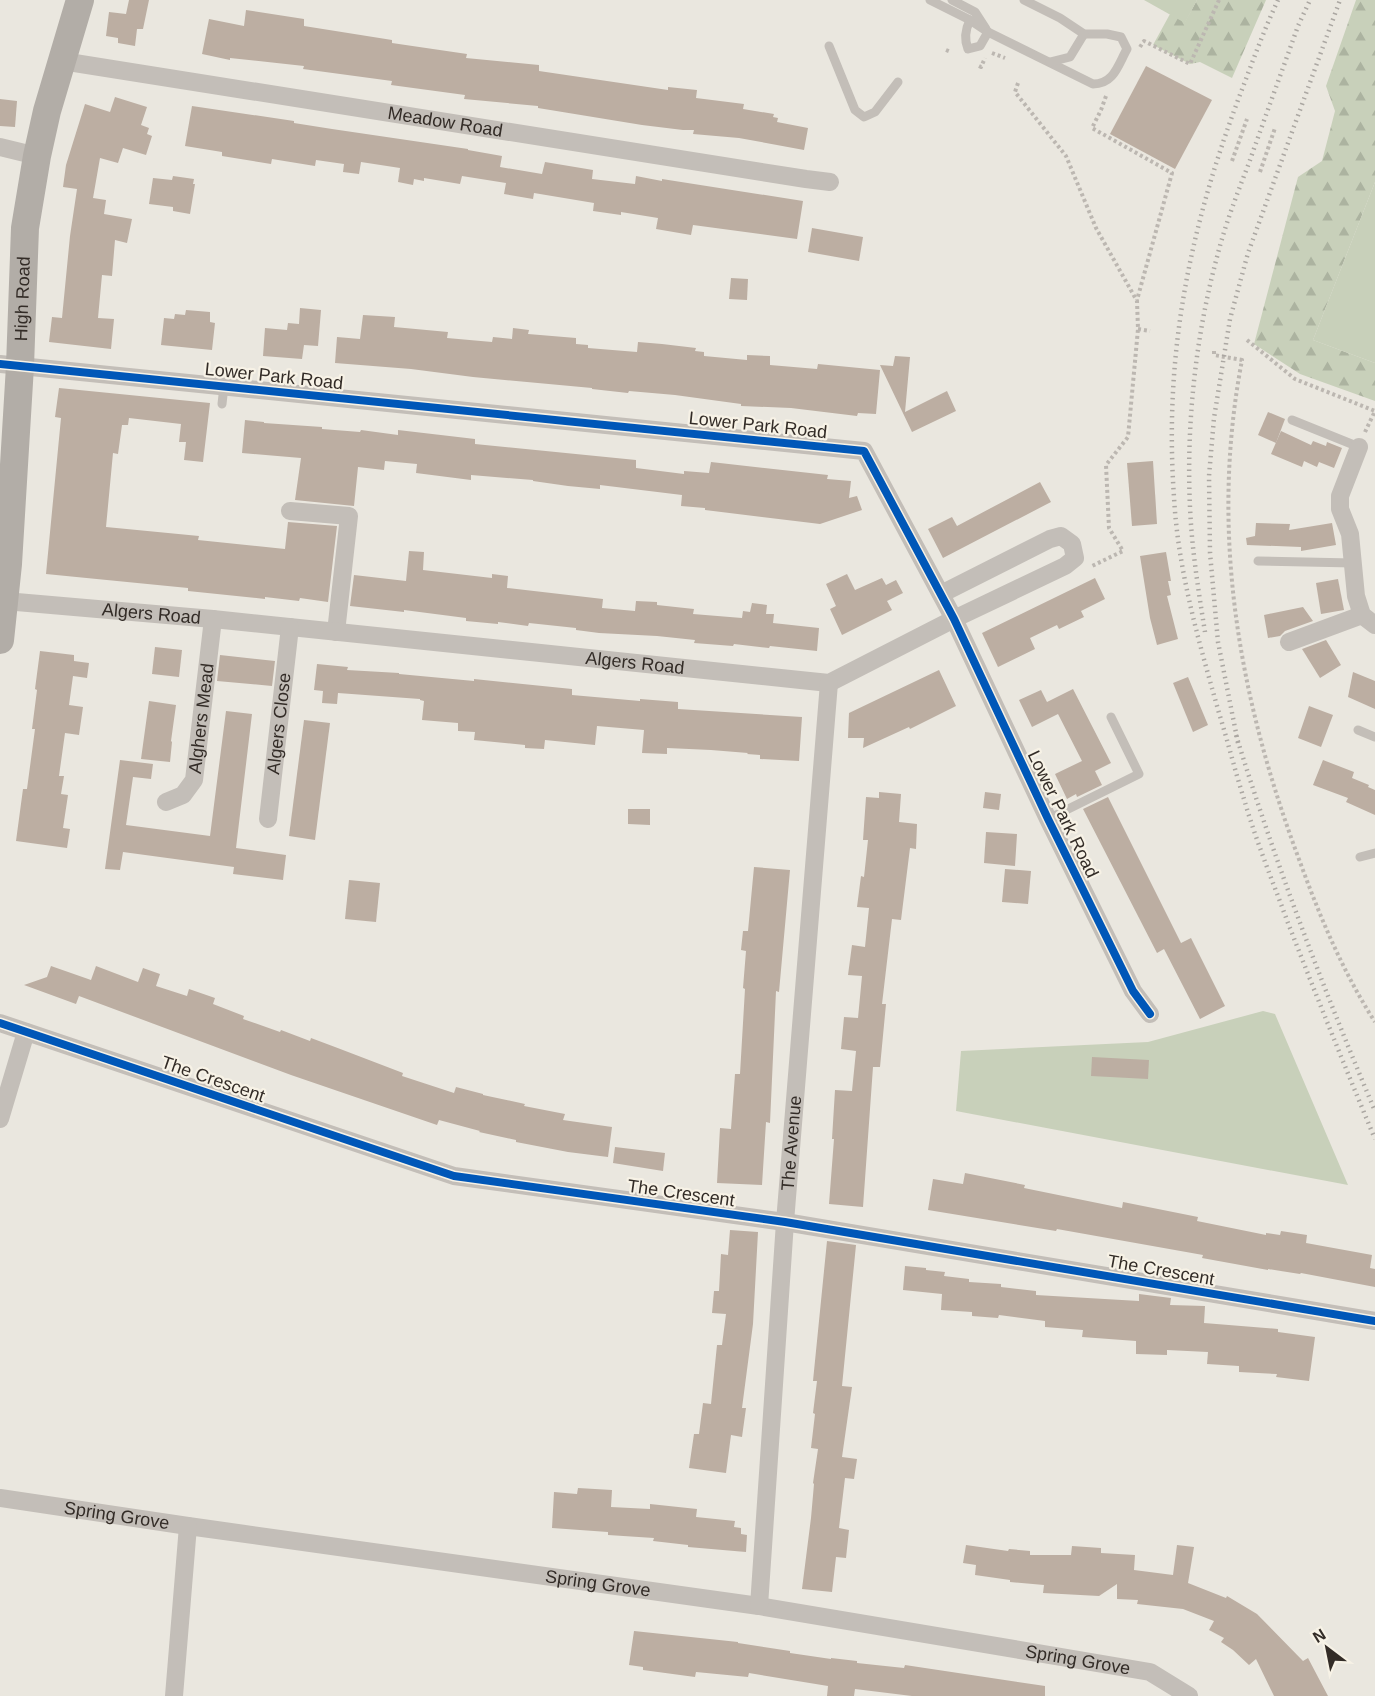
<svg xmlns="http://www.w3.org/2000/svg" width="1375" height="1696" font-family="Arial,sans-serif">
	<defs>
		<pattern id="forest-firs" width="22" height="20" patternUnits="userSpaceOnUse" patternTransform="scale(1.5)"><rect width="22" height="20" fill="#c8d0ba"/><path d="M5 1l3.5 6h-7zM16 11l3.5 6h-7z" fill="#acb3a0"/></pattern>
	</defs>
	<rect width="100%" height="100%" fill="#eae7df"/>
	<g fill="url(#forest-firs)">
		<polygon points="1197,0 1266,0 1232,78 1200,62 1190,64 1153,45 1170,14 1185,22"/>
		<polygon points="1356,0 1375,0 1375,182 1313,340 1375,363 1375,401 1300,374 1254,344 1298,177 1322,161 1335,111 1326,86"/>
	</g>
	<g fill="#c8d0ba">
		<polygon points="1144,0 1197,0 1185,23"/>
		<polygon points="1375,182 1375,363 1313,340"/>
		<polygon points="1263,1011 1275,1014 1348,1185 956,1111 961,1051 1148,1042"/>
	</g>
	<g fill="#bcaea2">
		<polygon points="129,0 149,0 143,29 137,29 135,46 118,43 118,38 106,36 109,12 126,14"/>
		<polygon points="246,10 304,19 304,26 392,40 392,43 467,54 466,58 539,65 539,71 668,90 668,87 697,90 696,98 744,104 743,109 774,114 773,117 778,118 777,122 808,128 804,150 739,138 693,134 694,130 683,130 642,125 538,108 538,106 464,99 465,95 391,85 392,81 303,69 304,66 230,58 230,60 202,54 209,19 244,26"/>
		<polygon points="1146,66 1212,100 1175,169 1110,134"/>
		<polygon points="115,97 147,107 141,125 149,128 147,134 152,136 146,155 123,148 118,163 100,158 93,198 106,200 104,214 132,219 127,243 115,240 112,276 102,275 98,318 114,319 111,349 49,342 52,317 62,318 70,236 77,189 63,187 66,165 85,104 110,112"/>
		<polygon points="0,99 17,101 15,127 0,126"/>
		<polygon points="192,106 294,121 294,123 332,129 468,149 468,150 502,156 500,167 542,174 545,162 593,170 592,179 635,184 636,176 662,181 662,179 803,201 797,239 693,225 691,235 656,229 658,218 621,212 621,215 593,211 594,203 534,193 533,199 504,194 506,183 462,176 460,184 424,178 424,181 414,179 413,185 398,182 400,168 361,162 359,174 343,172 344,164 316,160 315,166 272,159 271,164 222,156 222,152 185,146"/>
		<polygon points="173,176 194,179 193,184 195,184 190,214 173,211 173,207 149,204 153,178 172,180"/>
		<polygon points="812,228 863,237 859,261 808,252"/>
		<polygon points="731,278 748,279 747,300 729,299"/>
		<polygon points="300,308 321,310 318,346 304,345 302,359 263,356 265,328 287,330 288,323 299,324"/>
		<polygon points="186,310 210,312 210,322 215,323 212,350 161,345 164,318 174,319 175,314 185,315"/>
		<polygon points="363,315 395,317 394,327 448,332 447,338 492,342 493,337 512,339 513,328 529,330 528,334 576,338 576,344 588,345 588,348 637,352 638,342 662,344 696,348 695,351 704,352 704,356 747,360 747,355 770,356 770,365 817,369 818,364 880,370 876,414 858,413 857,416 791,408 741,406 741,404 675,395 629,391 628,393 592,389 592,388 473,377 411,369 335,363 337,337 360,339"/>
		<polygon points="895,356 910,357 905,412 947,391 956,411 912,432 880,365 893,366"/>
		<polygon points="59,388 210,403 203,462 184,460 186,442 179,442 181,424 129,418 128,425 122,425 118,454 113,453 106,527 199,536 198,540 285,549 288,522 337,526 328,602 300,598 299,601 265,597 265,599 188,591 188,588 46,574 61,418 55,417"/>
		<polygon points="1268,412 1285,419 1276,443 1258,435"/>
		<polygon points="245,420 264,422 264,423 322,427 322,429 360,432 361,430 398,435 398,430 475,439 475,444 636,460 636,468 684,474 684,471 709,473 711,462 828,475 827,479 851,481 849,498 857,496 862,510 820,524 705,510 705,508 681,506 682,495 600,485 600,489 568,486 533,481 533,480 471,475 471,480 416,473 417,464 385,461 384,470 358,467 354,506 295,500 301,458 242,453"/>
		<polygon points="1281,431 1311,445 1313,441 1326,446 1327,442 1342,448 1334,468 1319,462 1317,467 1304,461 1302,467 1271,454"/>
		<polygon points="1153,461 1157,524 1132,526 1127,463"/>
		<polygon points="1040,482 1051,502 943,558 928,529 952,517 957,526"/>
		<polygon points="1256,523 1290,524 1289,530 1332,523 1336,545 1301,551 1301,547 1247,545 1246,538 1255,536"/>
		<polygon points="409,551 424,552 423,570 492,578 492,574 508,576 507,588 603,599 602,608 635,611 636,601 657,602 657,605 694,609 693,614 742,618 743,611 750,612 752,603 767,605 766,614 774,614 773,623 819,628 817,651 770,646 769,648 734,644 733,646 694,643 695,640 657,636 599,633 576,630 576,628 529,623 528,626 498,622 498,624 466,621 466,618 404,610 404,612 350,606 354,575 406,581"/>
		<polygon points="1166,552 1171,581 1168,581 1171,595 1167,596 1178,639 1157,645 1150,618 1140,556"/>
		<polygon points="847,574 855,590 882,578 886,585 896,580 903,593 887,601 892,610 842,635 830,609 836,606 826,584"/>
		<polygon points="1095,578 1105,599 1081,611 1084,617 1059,629 1057,625 1030,638 1035,649 998,667 982,633"/>
		<polygon points="1338,579 1344,610 1321,614 1316,583"/>
		<polygon points="1303,607 1313,621 1285,631 1280,636 1268,638 1264,615"/>
		<polygon points="1326,640 1341,665 1320,678 1302,649"/>
		<polygon points="155,647 182,650 179,677 152,674"/>
		<polygon points="40,651 74,655 74,661 89,663 87,678 73,676 69,705 83,707 79,735 65,733 59,776 64,776 61,794 68,795 63,828 70,829 67,848 16,841 23,789 27,789 35,729 32,729 37,690 35,689"/>
		<polygon points="220,655 275,661 272,686 217,681"/>
		<polygon points="317,664 348,667 347,670 399,673 399,674 474,681 474,679 572,689 572,695 640,701 640,699 678,702 678,709 802,717 799,761 760,759 760,755 747,754 748,753 711,750 667,748 667,754 642,753 644,730 597,726 595,745 545,740 544,749 525,748 525,745 474,740 475,732 458,731 458,723 422,720 424,701 420,700 420,699 338,693 337,704 322,703 323,691 314,690"/>
		<polygon points="939,670 956,706 910,729 909,727 863,748 864,738 848,738 849,713"/>
		<polygon points="1353,672 1375,681 1375,709 1348,697"/>
		<polygon points="1188,677 1208,725 1193,732 1173,683"/>
		<polygon points="1073,689 1111,763 1095,771 1102,785 1077,797 1076,794 1067,799 1055,774 1082,761 1058,714 1032,727 1019,700 1041,690 1047,702"/>
		<polygon points="149,701 176,705 171,741 172,742 170,762 141,759"/>
		<polygon points="1309,706 1333,715 1321,747 1298,738"/>
		<polygon points="226,711 252,714 236,848 286,855 283,880 233,874 234,867 123,852 120,870 105,869 120,760 153,764 151,779 133,777 126,825 210,836"/>
		<polygon points="304,720 330,723 315,840 289,836"/>
		<polygon points="1323,760 1354,772 1352,778 1369,785 1368,787 1375,790 1375,815 1346,802 1348,798 1313,785"/>
		<polygon points="879,792 901,794 899,822 917,824 916,849 910,848 901,920 892,919 882,1004 886,1004 880,1067 873,1067 863,1207 829,1204 834,1139 832,1139 835,1090 852,1091 856,1051 841,1049 844,1017 858,1018 862,976 848,975 852,945 865,947 869,908 857,907 861,876 864,877 868,840 863,840 866,797 879,798"/>
		<polygon points="985,792 1001,794 999,810 983,808"/>
		<polygon points="1108,797 1181,943 1191,938 1225,1006 1200,1019 1164,949 1157,953 1083,809"/>
		<polygon points="628,809 650,809 650,825 628,824"/>
		<polygon points="986,832 1017,834 1015,866 984,863"/>
		<polygon points="754,867 790,870 779,992 776,991 770,1123 766,1122 762,1185 717,1183 720,1128 731,1129 735,1074 740,1074 745,989 743,988 746,951 741,950 743,931 748,931"/>
		<polygon points="1005,869 1031,871 1028,904 1002,902"/>
		<polygon points="349,880 380,883 376,922 345,919"/>
		<polygon points="51,966 91,980 96,966 138,982 143,968 160,974 156,986 187,996 189,989 215,998 213,1004 244,1016 243,1019 280,1032 281,1030 310,1041 311,1038 335,1047 403,1073 402,1076 454,1093 456,1087 483,1094 483,1095 525,1104 524,1106 565,1114 563,1120 612,1127 608,1157 568,1152 516,1142 516,1140 479,1132 480,1131 439,1120 437,1125 291,1075 79,996 76,1004 24,985 47,977"/>
		<polygon points="1092,1057 1149,1060 1148,1079 1091,1076"/>
		<polygon points="615,1147 665,1153 663,1171 613,1163"/>
		<polygon points="965,1173 1025,1185 1024,1188 1122,1208 1123,1202 1198,1217 1197,1221 1266,1235 1266,1233 1280,1235 1281,1231 1307,1235 1306,1243 1372,1255 1370,1268 1375,1269 1375,1287 1301,1273 1300,1274 1268,1269 1268,1270 1202,1258 1203,1255 1057,1229 1056,1231 928,1210 933,1179 963,1184"/>
		<polygon points="730,1230 758,1232 753,1324 742,1408 746,1408 742,1437 731,1435 726,1473 689,1468 694,1434 699,1434 703,1403 711,1404 717,1345 722,1345 726,1314 712,1313 714,1291 719,1291 721,1254 728,1255"/>
		<polygon points="827,1241 856,1245 842,1386 852,1387 842,1457 857,1459 854,1479 845,1478 839,1528 849,1530 846,1558 836,1557 832,1592 802,1589 811,1518 814,1484 813,1483 818,1449 811,1448 815,1414 813,1413 817,1381 813,1381"/>
		<polygon points="905,1266 926,1268 926,1270 945,1272 944,1276 969,1279 969,1282 1001,1284 1001,1287 1036,1291 1036,1295 1139,1301 1139,1294 1171,1298 1170,1305 1205,1306 1204,1323 1278,1329 1278,1332 1315,1337 1309,1381 1276,1377 1277,1374 1239,1372 1239,1366 1207,1364 1208,1352 1167,1350 1167,1355 1136,1354 1136,1341 1082,1337 1083,1330 1045,1327 1045,1321 999,1315 998,1318 972,1316 972,1312 941,1310 942,1294 903,1290"/>
		<polygon points="578,1488 612,1490 611,1507 650,1509 650,1504 697,1509 696,1517 735,1521 734,1527 741,1528 741,1534 747,1535 746,1552 688,1547 688,1545 653,1541 654,1538 608,1535 608,1532 552,1528 554,1492 577,1494"/>
		<polygon points="966,1545 1008,1551 1009,1549 1030,1551 1030,1555 1071,1555 1072,1546 1101,1548 1101,1553 1135,1555 1134,1570 1173,1575 1177,1545 1194,1547 1188,1583 1226,1598 1227,1596 1257,1614 1303,1661 1308,1658 1328,1696 1274,1696 1256,1659 1249,1665 1233,1650 1221,1642 1224,1638 1209,1630 1214,1621 1183,1609 1137,1604 1138,1600 1117,1599 1117,1584 1099,1596 1043,1593 1044,1585 1010,1582 1010,1580 975,1575 976,1565 963,1563"/>
		<polygon points="634,1631 738,1642 738,1643 790,1651 790,1653 831,1659 831,1658 857,1661 857,1663 904,1668 905,1665 1045,1686 1045,1696 912,1696 855,1689 854,1696 827,1696 828,1686 749,1673 748,1677 696,1672 695,1677 643,1670 643,1667 629,1665"/>
	</g>
	<g fill="none" stroke-linecap="round" stroke-linejoin="round">
		<g stroke="#bcb7b1" stroke-width="4" stroke-dasharray="3 3" stroke-linecap="butt">
			<polyline points="1140,47 1144,41 1190,64 1219,0"/>
			<polyline points="946,50 951,52"/>
			<polyline points="992,53 1005,58"/>
			<polyline points="979,66 981,67 985,58"/>
			<polyline points="1018,83 1015,92 1066,156 1096,228 1137,301 1138,329 1128,437 1106,465 1109,528 1123,551 1090,567"/>
			<polyline points="1106,96 1101,110 1092,128 1172,173 1137,300"/>
			<polyline points="1232,161 1247,119"/>
			<polyline points="1260,172 1275,128"/>
			<polyline points="1138,329 1150,331"/>
			<polyline points="1247,340 1295,379 1375,411"/>
			<path d="M1214 351V355L1242 360C1209 533 1239 699 1300 862 1320 917 1343 972 1375 1022"/>
			<polyline points="1365,432 1375,411"/>
		</g>
		<g stroke="#c3beb8" stroke-width="9">
			<path d="M930 0 970 20 988 32 1093 84C1114 84 1118 65 1127 49L1121 37 1107 34H1084L1060 18 1024 0"/>
			<polyline points="952,0 975,12 986,29"/>
			<path d="M970 20C965 30 964 39 968 49L980 46 988 32"/>
			<polyline points="829,46 855,110 864,117 875,112 898,82"/>
			<polyline points="1050,62 1070,57 1084,34"/>
			<polyline points="222,404 224,386"/>
			<polyline points="1292,420 1359,447"/>
			<polyline points="1258,561 1353,563"/>
			<polyline points="1358,730 1375,737"/>
			<polyline points="1048,819 1139,774 1111,717"/>
			<polyline points="1360,857 1375,853"/>
		</g>
		<g stroke="#c3beb8" stroke-width="18">
			<path id="s1" d="M62 61 806 179 830 182"/>
			<polyline points="0,147 37,156"/>
			<polyline points="0,364 864,451 954,619 1048,819 1133,991 1150,1014"/>
			<polyline points="1359,447 1340,496 1340,509 1350,534 1356,596 1362,615 1375,625"/>
			<polyline points="290,511 349,516 336,632"/>
			<path id="s2" d="M5 601 213 619 829 683 954 619 1065 566 1075 558 1072 544 1061 536 1050 539 941 594"/>
			<polyline points="1289,642 1362,615"/>
			<path id="s3" d="M166 802 183 795 194 780 213 619"/>
			<path id="s4" d="M268 819 290 627"/>
			<polyline points="0,1023 454,1176 785,1222 1375,1321"/>
			<polyline points="0,1119 26,1032"/>
			<path id="s5" d="M0 1498 188 1526 759 1606 1150 1672 1189 1696"/>
			<path id="s6" d="M759 1606 785 1222 829 683"/>
			<polyline points="174,1696 188,1526"/>
		</g>
		<path stroke="#b2ada7" stroke-width="28" id="s7" d="M0 640 8 564 20 366 25 228 37 156 47 111 80 0"/>
		<g stroke="#aba7a2" stroke-width="4.5" stroke-dasharray="1.5 4.5" stroke-linecap="butt">
			<path d="M1278 0C1263 32 1251 66 1238 100 1189 232 1164 355 1174 497 1178 571 1199 642 1219 713 1228 742 1235 771 1244 799 1256 841 1273 882 1288 923 1316 995 1345 1067 1375 1139"/>
			<path d="M1205 632C1200 601 1195 569 1192 537 1184 446 1193 346 1217 257 1225 225 1237 194 1249 163 1265 117 1282 71 1298 26L1310 0"/>
			<path d="M1236 735C1275 862 1323 988 1375 1111"/>
			<polyline points="1238,743 1218,642 1210,553 1209,476 1214,418 1230,319 1248,253 1340,0"/>
		</g>
		<g stroke="#f7f2e6" stroke-width="11">
			<g id="cycleway">
				<polyline points="0,364 864,451 954,619 1048,819 1133,991 1150,1014"/>
				<polyline points="0,1023 454,1176 785,1222 1375,1321"/>
			</g>
		</g>
		<use href="#cycleway" stroke="#0057b8" stroke-width="8"/>
	</g>
	<g text-anchor="middle" dominant-baseline="central" stroke-width="4.5" stroke-linejoin="round" paint-order="stroke">
		<g font-size="18" fill="#332c27" stroke="#f7f2e6">
			<text stroke="none"><textPath href="#s1" startOffset="388">Meadow Road</textPath></text>
			<text stroke="none"><textPath href="#s7" startOffset="342">High Road</textPath></text>
			<text transform="translate(274 376) rotate(6)">Lower Park Road</text>
			<text transform="translate(758 425) rotate(6)">Lower Park Road</text>
			<text stroke="none"><textPath href="#s2" startOffset="147">Algers Road</textPath></text>
			<text stroke="none"><textPath href="#s2" startOffset="633">Algers Road</textPath></text>
			<text stroke="none"><textPath href="#s3" startOffset="99">Alghers Mead</textPath></text>
			<text stroke="none"><textPath href="#s4" startOffset="96">Algers Close</textPath></text>
			<text transform="translate(1063 814) rotate(64)">Lower Park Road</text>
			<text transform="translate(213 1079) rotate(19)">The Crescent</text>
			<text stroke="none"><textPath href="#s6" startOffset="464">The Avenue</textPath></text>
			<text transform="translate(681 1193) rotate(8)">The Crescent</text>
			<text transform="translate(1161 1270) rotate(10)">The Crescent</text>
			<text stroke="none"><textPath href="#s5" startOffset="118">Spring Grove</textPath></text>
			<text stroke="none"><textPath href="#s5" startOffset="604">Spring Grove</textPath></text>
			<text stroke="none"><textPath href="#s5" startOffset="1090">Spring Grove</textPath></text>
		</g>
	</g>
	<g transform="translate(1327 1648) rotate(328)" stroke="#f7f2e6" stroke-width="4.5" paint-order="stroke">
	<path d="M0-4.5L10 22L0 15L-10 22Z" fill="#332c27"/>
	<text y="-9" font-size="16" font-weight="bold" text-anchor="middle" fill="#332c27">N</text>
	</g>
</svg>
